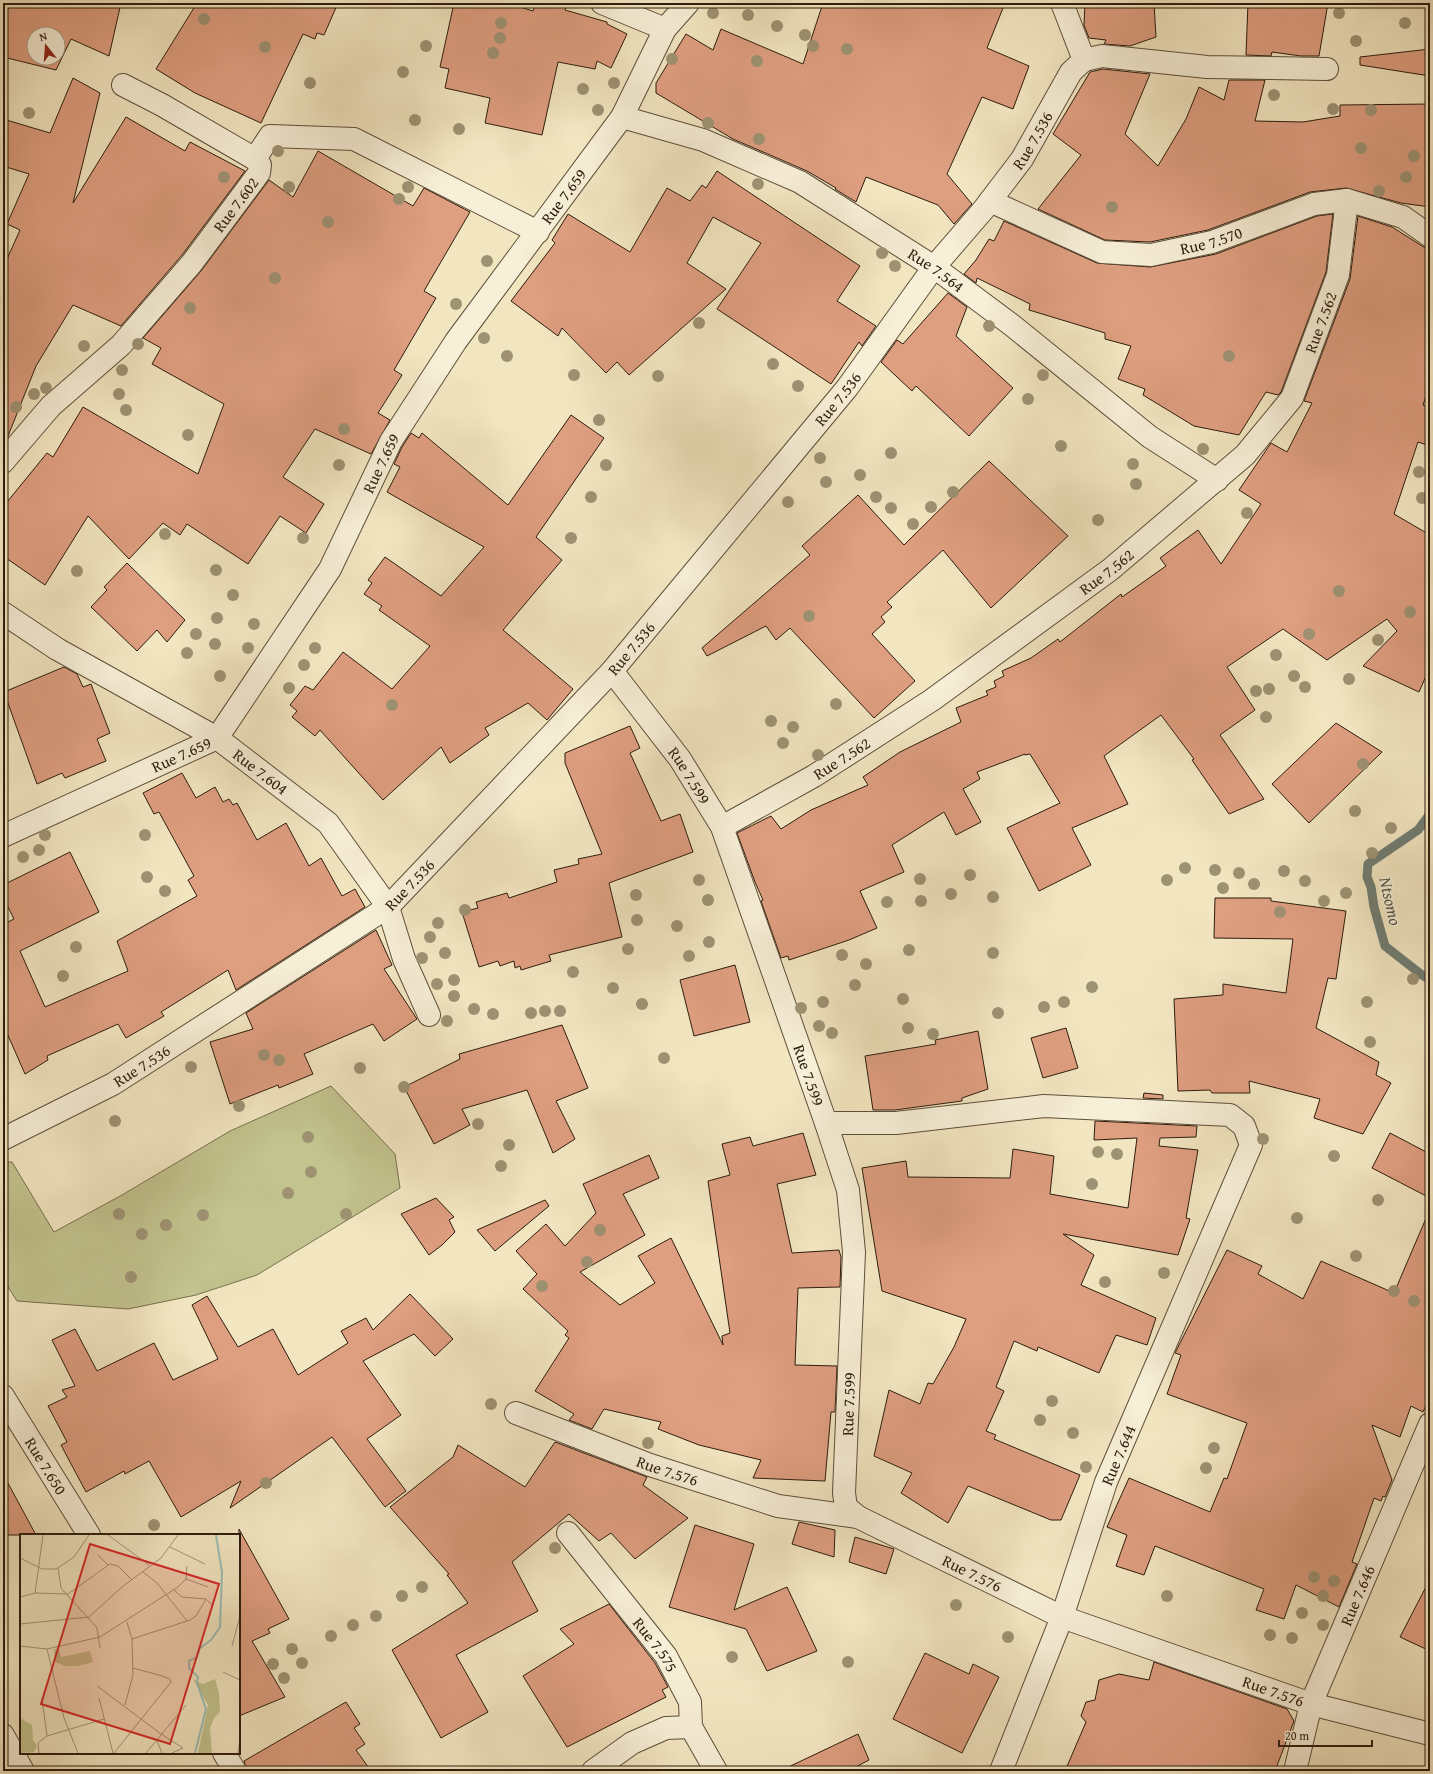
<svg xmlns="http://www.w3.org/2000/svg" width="1433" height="1774" font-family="'Gentium Book Plus',serif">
	<rect width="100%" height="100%" fill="#f2e6c1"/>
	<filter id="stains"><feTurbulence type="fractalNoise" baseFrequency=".005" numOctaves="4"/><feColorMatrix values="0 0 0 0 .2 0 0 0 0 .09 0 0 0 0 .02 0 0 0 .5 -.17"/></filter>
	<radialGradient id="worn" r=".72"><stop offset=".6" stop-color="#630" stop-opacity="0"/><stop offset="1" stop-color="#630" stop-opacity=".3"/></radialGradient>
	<polygon fill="#c2c38e" stroke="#78704e" points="331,1086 395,1154 400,1188 257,1275 196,1295 128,1309 17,1301 3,1279 3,1162 12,1162 54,1232 122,1195 230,1131"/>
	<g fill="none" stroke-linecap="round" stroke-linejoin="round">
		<polyline stroke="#707d73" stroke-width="9" points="1430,814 1418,830 1368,864 1367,877 1371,887 1374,907 1385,946 1422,975 1430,980"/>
	</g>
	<g fill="#de9e80" stroke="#2d1c0d" fill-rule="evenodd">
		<path d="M3 3H121L109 56 71 39 56 70 3 57ZM34 34H58V58H34Z"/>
		<polygon points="197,3 338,3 324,35 317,33 315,39 303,34 261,123 195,93 156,69"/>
		<polygon points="454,3 508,3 533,11 536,3 567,3 565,10 607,22 607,24 627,34 611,68 597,61 595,69 558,62 542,135 485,123 490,98 445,88 449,69 440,67"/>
		<polygon points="823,3 1005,3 987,48 1029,66 1013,109 982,97 947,174 972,204 954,224 938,205 866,177 856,202 835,189 836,188 807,171 733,139 656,93 656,83 686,34 713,50 721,29 803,64"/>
		<polygon points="1085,3 1154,3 1156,37 1130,46 1104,44 1106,40 1089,38 1084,25"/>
		<polygon points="1248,3 1328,3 1319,56 1301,56 1272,52 1271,56 1246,55"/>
		<polygon points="1430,49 1430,76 1360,65 1360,57"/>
		<polygon points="1103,69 1150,74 1125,134 1158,166 1186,119 1199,87 1224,100 1229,80 1265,80 1255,121 1303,122 1340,116 1340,105 1430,104 1430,207 1401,203 1346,188 1310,192 1208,230 1150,242 1105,240 1038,209 1081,155 1053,134 1090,72"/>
		<polygon points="73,78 100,93 73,203 126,117 185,151 190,142 245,171 182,255 121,326 73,305 36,366 8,436 3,443 3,268 20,230 7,224 29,174 3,166 3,119 50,133"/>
		<polygon points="318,151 413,206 424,188 470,212 424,291 436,298 394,370 402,375 378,413 390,420 371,454 315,429 283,477 324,504 306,533 280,516 248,564 187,524 180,535 163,523 129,559 88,516 45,585 3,556 3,507 47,453 53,457 83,407 198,474 224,404 152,364 161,348 143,338 201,271 269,180 293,197"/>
		<polygon points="717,171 860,266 837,301 876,326 862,346 859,342 831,384 717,309 761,243 713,217 687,263 726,289 629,375 617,362 606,373 562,328 558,336 511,301 555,243 552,240 568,214 630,252 667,188 690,201 702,185 706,188"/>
		<polygon points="1333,214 1326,272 1281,392 1278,395 1266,392 1239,435 1194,426 1143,395 1145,389 1118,379 1131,346 1105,339 1105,333 1029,310 1030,304 977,278 976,283 964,274 976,260 989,239 994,241 1004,221 1097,263 1150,267 1216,254 1317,216"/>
		<polygon points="1358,216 1392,227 1430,251 1430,384 1423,405 1430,407 1430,446 1418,442 1394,514 1430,535 1430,667 1419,692 1363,666 1397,631 1387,619 1327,660 1283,629 1227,667 1255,710 1220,735 1264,799 1229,814 1192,760 1194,759 1161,715 1104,756 1128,804 1072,828 1091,865 1039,891 1007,828 1060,803 1030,754 1025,755 1025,754 977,772 980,779 963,789 981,822 956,835 944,812 892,845 904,872 860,891 877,928 849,940 789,960 788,956 781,958 761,901 763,900 755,882 737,833 771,816 781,829 811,810 868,785 863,777 900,752 961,722 956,708 988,695 986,691 996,687 994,681 1004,676 1002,671 1031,658 1058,639 1060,642 1121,594 1122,597 1166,566 1160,558 1198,530 1221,564 1261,504 1239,490 1271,443 1287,452 1312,403 1304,401 1350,279"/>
		<polygon points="948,293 967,307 956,336 1013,388 969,436 916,386 912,391 881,362 897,340 903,344"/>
		<polygon points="571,415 604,438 536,537 562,560 503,630 573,689 547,720 528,703 485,728 489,735 450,763 441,747 383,800 320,730 315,736 292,717 297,711 290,705 305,686 313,690 343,652 392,689 430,646 379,610 382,606 364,594 372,583 368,580 385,557 441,596 484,547 387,492 400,467 394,464 402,447 411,433 419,438 422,433 508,505"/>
		<polygon points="989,461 1068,536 991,608 943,550 887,602 892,607 881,617 885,622 872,634 915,681 874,718 790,628 776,640 766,626 707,656 702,648 810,555 802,546 858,495 904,545"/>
		<polygon points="127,563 185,620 167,642 157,630 137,651 91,607 107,590 104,587"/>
		<polygon points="64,667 77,674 83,687 91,684 110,733 97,739 106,761 65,778 62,773 37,784 4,692"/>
		<polygon points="1336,723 1382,752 1309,823 1272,784"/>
		<polygon points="630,726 640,748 630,753 661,821 680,814 693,852 609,883 622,937 549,955 551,961 521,970 520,966 515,968 514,961 500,966 498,961 479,967 462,912 478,908 476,902 507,893 509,898 557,882 554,870 579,864 578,859 602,854 565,763 565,753"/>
		<polygon points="182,773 196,798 215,787 223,802 229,799 233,805 237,803 257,840 286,823 309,866 321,858 342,896 355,889 365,907 236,990 228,970 161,1012 164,1016 126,1038 118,1024 47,1056 48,1060 25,1074 3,1024 3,910 8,922 14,919 3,897 3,885 70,852 99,912 20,951 45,1007 128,971 117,941 197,896 188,880 194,876 159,812 154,814 143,793"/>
		<polygon points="1215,898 1271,898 1271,901 1346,911 1336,979 1328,978 1316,1028 1379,1062 1376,1075 1391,1083 1363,1134 1314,1118 1320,1099 1249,1081 1250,1093 1212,1093 1210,1090 1178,1091 1174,999 1223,995 1223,984 1286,993 1293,939 1214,938"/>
		<polygon points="376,930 392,965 384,969 417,1019 384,1041 373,1024 304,1054 313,1074 279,1088 278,1085 230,1104 210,1042 253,1029 246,1013"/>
		<polygon points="735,965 750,1022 694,1036 680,980"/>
		<polygon points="562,1025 588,1088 556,1101 575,1139 553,1153 527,1090 462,1109 470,1125 434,1144 404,1087 460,1059 459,1054"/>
		<polygon points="1066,1028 1078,1068 1043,1078 1031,1038"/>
		<polygon points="978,1031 988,1089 962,1098 962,1101 895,1110 873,1110 865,1056 936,1044 935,1040"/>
		<polygon points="1144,1093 1163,1095 1163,1099 1143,1098"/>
		<polygon points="1095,1121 1197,1126 1196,1137 1160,1138 1159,1146 1198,1150 1186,1218 1190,1219 1178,1255 1063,1234 1094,1255 1081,1285 1156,1318 1147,1345 1116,1335 1099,1373 1038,1347 1037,1351 1014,1341 996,1387 1004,1391 986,1431 996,1435 994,1439 1080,1475 1061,1520 1051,1520 968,1486 948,1523 901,1493 912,1473 874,1456 889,1390 920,1404 928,1383 933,1384 954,1347 966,1319 882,1291 862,1168 906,1161 908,1177 1010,1178 1013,1149 1054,1156 1050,1194 1128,1208 1137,1138 1094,1140"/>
		<polygon points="803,1133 816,1175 777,1184 792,1253 839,1250 841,1257 840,1287 798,1288 795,1365 837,1366 835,1412 831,1412 825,1481 753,1478 761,1460 699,1445 658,1429 661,1422 604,1409 592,1429 569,1420 574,1414 535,1391 569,1338 565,1335 568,1331 523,1289 537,1274 516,1251 546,1224 565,1246 596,1213 583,1184 649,1155 659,1178 623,1194 645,1235 580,1272 620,1305 655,1283 638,1256 671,1238 723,1345 722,1336 730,1333 708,1181 730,1175 722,1144 750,1137 753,1146"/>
		<polygon points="1390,1133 1430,1154 1430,1198 1372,1168"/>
		<polygon points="436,1198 454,1217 449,1220 455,1232 442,1245 429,1255 401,1214"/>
		<polygon points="545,1200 549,1206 495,1251 477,1230"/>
		<polygon points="1430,1209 1430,1396 1423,1412 1411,1406 1400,1437 1372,1425 1392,1480 1385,1497 1383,1496 1381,1501 1374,1498 1352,1562 1357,1564 1339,1607 1296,1585 1284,1619 1256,1610 1264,1589 1155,1546 1144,1575 1116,1566 1127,1535 1107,1527 1129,1478 1210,1512 1224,1478 1227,1479 1247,1423 1167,1394 1181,1355 1175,1353 1227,1250 1262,1266 1258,1274 1303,1299 1321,1261 1394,1293"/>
		<polygon points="410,1294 453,1339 435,1356 414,1334 363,1361 401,1415 367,1439 406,1491 385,1507 332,1437 230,1508 241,1481 181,1517 149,1461 125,1474 124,1471 86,1492 61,1445 67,1442 48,1406 67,1397 62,1390 75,1386 52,1340 75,1329 97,1371 154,1343 173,1380 218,1359 192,1305 207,1296 238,1347 273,1329 298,1375 348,1343 341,1331 366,1318 373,1330"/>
		<polygon points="555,1442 647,1477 643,1485 688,1518 635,1559 611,1533 599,1541 569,1514 512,1562 538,1611 456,1655 488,1712 441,1738 392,1650 468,1603 447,1575 449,1574 390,1507 453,1457 458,1445 525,1487"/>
		<polygon points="3,1474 36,1535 3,1535"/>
		<polygon points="799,1522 835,1530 834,1557 792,1544"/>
		<polygon points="695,1525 754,1544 734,1610 787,1587 817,1651 767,1671 746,1629 669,1607"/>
		<polygon points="239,1529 289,1619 268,1629 270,1633 252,1641 285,1697 239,1716"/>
		<polygon points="855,1537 894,1549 886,1574 849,1562"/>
		<polygon points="1430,1579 1430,1651 1400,1637"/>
		<polygon points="609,1604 655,1663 668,1687 662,1690 666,1697 567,1747 523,1676 574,1644 560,1629"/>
		<polygon points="925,1653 969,1674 973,1664 999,1677 962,1753 893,1719"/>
		<polygon points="1154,1662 1287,1709 1294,1721 1275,1771 1065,1771 1086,1722 1081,1716 1086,1702 1095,1700 1099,1680 1119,1674 1149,1680"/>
		<polygon points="346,1702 360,1724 354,1728 365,1744 356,1750 371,1771 247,1771 244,1761"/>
		<polygon points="858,1734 869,1760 848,1771 780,1771"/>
	</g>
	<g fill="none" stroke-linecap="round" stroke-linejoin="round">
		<g stroke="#5e4e3a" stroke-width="24">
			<g id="street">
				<polyline points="602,3 665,29"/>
				<polyline points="1084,60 1102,56 1207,67 1327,69"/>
				<polyline points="123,85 162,105 255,159"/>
				<path id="s1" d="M622 117 703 140 800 182 934 267 1013 326 1150 437 1217 480"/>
				<path id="s2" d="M990 201 1102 252 1151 255 1212 242 1314 204 1347 200 1403 217 1430 236"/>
				<path id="s3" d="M3 462 51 406 121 345 192 263 259 173 260 165 255 159 270 136 354 139 538 232"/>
				<path id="s4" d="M3 613 57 649 217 738 328 823 388 907 404 959 429 1015"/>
				<path id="s5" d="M612 671 680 759 722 827 826 1123 848 1190 854 1252 844 1493 846 1507 858 1517"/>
				<path id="s6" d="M722 827 814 776 932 700 1111 569 1245 455 1292 398 1338 275 1347 200"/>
				<path id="s7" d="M3 836 217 738 330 569 391 441 456 341 622 117 665 29 688 3"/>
				<polyline points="826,1123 896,1123 1044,1106 1230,1115 1244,1126 1251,1145 1106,1482 1062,1617 1001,1771"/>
				<path id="s8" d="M3 1139 113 1084 388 907 612 671 847 388 934 267 984 209 1022 159 1071 72 1084 60 1062 3"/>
				<path id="s9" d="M3 1396 89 1535"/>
				<path id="s10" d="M516 1413 650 1465 778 1506 858 1517 1062 1617 1311 1704 1430 1734"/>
				<path id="s11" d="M568 1533 666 1656 690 1702 691 1727 716 1771"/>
				<polyline points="3,1735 23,1771"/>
				<polyline points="224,1753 235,1771"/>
				<polyline points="593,1771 632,1743 666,1728 691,1727"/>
				<path id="s12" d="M1295 1771 1311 1704 1430 1424"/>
			</g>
		</g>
		<use href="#street" stroke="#f7efd7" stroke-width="22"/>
	</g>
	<g fill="#9e9273">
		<circle cx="713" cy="13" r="6"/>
		<circle cx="1339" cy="13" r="6"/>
		<circle cx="748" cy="15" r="6"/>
		<circle cx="204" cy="19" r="6"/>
		<circle cx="501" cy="23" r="6"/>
		<circle cx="1405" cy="23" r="6"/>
		<circle cx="777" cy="26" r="6"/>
		<circle cx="805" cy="35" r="6"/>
		<circle cx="500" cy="38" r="6"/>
		<circle cx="1356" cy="41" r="6"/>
		<circle cx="426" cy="46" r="6"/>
		<circle cx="813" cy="46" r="6"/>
		<circle cx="265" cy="47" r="6"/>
		<circle cx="847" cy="49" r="6"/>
		<circle cx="493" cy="53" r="6"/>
		<circle cx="672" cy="59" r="6"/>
		<circle cx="757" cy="61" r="6"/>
		<circle cx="403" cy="72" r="6"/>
		<circle cx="310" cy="83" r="6"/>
		<circle cx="614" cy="83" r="6"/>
		<circle cx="583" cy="89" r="6"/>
		<circle cx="1274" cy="95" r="6"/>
		<circle cx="1333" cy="109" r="6"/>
		<circle cx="598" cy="110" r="6"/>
		<circle cx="1371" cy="110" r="6"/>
		<circle cx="29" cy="113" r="6"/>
		<circle cx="415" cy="120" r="6"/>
		<circle cx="708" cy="123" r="6"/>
		<circle cx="459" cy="129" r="6"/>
		<circle cx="759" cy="139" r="6"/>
		<circle cx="1361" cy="148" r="6"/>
		<circle cx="278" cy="151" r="6"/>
		<circle cx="1414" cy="156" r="6"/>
		<circle cx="224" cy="177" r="6"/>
		<circle cx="1406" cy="177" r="6"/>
		<circle cx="758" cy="184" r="6"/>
		<circle cx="289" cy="187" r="6"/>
		<circle cx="408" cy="187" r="6"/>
		<circle cx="1379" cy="191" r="6"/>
		<circle cx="399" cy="199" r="6"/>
		<circle cx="1112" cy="207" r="6"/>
		<circle cx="328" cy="222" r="6"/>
		<circle cx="882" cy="253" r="6"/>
		<circle cx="487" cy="261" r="6"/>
		<circle cx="895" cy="266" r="6"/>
		<circle cx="275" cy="278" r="6"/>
		<circle cx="456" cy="304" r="6"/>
		<circle cx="190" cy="308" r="6"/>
		<circle cx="699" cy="323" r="6"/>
		<circle cx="989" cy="326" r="6"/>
		<circle cx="484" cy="338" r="6"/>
		<circle cx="138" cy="344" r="6"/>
		<circle cx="84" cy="346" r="6"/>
		<circle cx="507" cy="356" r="6"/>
		<circle cx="1229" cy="356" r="6"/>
		<circle cx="773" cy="364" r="6"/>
		<circle cx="122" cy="370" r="6"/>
		<circle cx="574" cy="375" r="6"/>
		<circle cx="1043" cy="375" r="6"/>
		<circle cx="658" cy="376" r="6"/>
		<circle cx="798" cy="386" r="6"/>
		<circle cx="46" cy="388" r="6"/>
		<circle cx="34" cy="394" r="6"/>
		<circle cx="119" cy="394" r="6"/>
		<circle cx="1028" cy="399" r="6"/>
		<circle cx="16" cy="407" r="6"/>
		<circle cx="126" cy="410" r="6"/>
		<circle cx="599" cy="420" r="6"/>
		<circle cx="344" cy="429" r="6"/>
		<circle cx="188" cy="435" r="6"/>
		<circle cx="1061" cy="446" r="6"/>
		<circle cx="1203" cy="449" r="6"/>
		<circle cx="891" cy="453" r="6"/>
		<circle cx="820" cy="458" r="6"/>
		<circle cx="1133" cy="464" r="6"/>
		<circle cx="339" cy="465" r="6"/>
		<circle cx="606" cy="465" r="6"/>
		<circle cx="1419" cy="472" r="6"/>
		<circle cx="860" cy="475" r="6"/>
		<circle cx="826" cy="482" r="6"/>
		<circle cx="1136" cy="484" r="6"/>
		<circle cx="953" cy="492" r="6"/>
		<circle cx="591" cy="497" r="6"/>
		<circle cx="876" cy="497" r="6"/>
		<circle cx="1422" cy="498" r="6"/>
		<circle cx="788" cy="502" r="6"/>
		<circle cx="931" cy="507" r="6"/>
		<circle cx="891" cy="508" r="6"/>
		<circle cx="1247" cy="513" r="6"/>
		<circle cx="1098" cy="520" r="6"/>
		<circle cx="913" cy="524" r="6"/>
		<circle cx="165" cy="534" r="6"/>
		<circle cx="303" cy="538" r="6"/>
		<circle cx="571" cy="538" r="6"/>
		<circle cx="216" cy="570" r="6"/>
		<circle cx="77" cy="571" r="6"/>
		<circle cx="1339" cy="591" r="6"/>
		<circle cx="233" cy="595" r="6"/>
		<circle cx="1410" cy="612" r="6"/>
		<circle cx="809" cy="616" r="6"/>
		<circle cx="217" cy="618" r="6"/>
		<circle cx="254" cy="624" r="6"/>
		<circle cx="196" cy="634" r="6"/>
		<circle cx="1309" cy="634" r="6"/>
		<circle cx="1378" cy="640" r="6"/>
		<circle cx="215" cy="644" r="6"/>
		<circle cx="248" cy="648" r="6"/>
		<circle cx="315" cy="648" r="6"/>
		<circle cx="187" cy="653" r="6"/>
		<circle cx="1276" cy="655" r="6"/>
		<circle cx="304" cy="665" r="6"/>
		<circle cx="220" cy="676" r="6"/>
		<circle cx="1294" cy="676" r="6"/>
		<circle cx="1349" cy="679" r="6"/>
		<circle cx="1305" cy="687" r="6"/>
		<circle cx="289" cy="688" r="6"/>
		<circle cx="1269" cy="689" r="6"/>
		<circle cx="1256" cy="691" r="6"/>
		<circle cx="836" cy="704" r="6"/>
		<circle cx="392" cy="705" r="6"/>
		<circle cx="1266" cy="717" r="6"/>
		<circle cx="771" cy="721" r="6"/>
		<circle cx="793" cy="727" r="6"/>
		<circle cx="783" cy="743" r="6"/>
		<circle cx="818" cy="755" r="6"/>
		<circle cx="1363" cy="764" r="6"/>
		<circle cx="1355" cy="811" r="6"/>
		<circle cx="1391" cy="828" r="6"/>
		<circle cx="45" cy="835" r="6"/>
		<circle cx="145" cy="835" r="6"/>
		<circle cx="39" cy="850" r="6"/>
		<circle cx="1372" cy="853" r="6"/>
		<circle cx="23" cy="857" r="6"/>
		<circle cx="1185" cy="868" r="6"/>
		<circle cx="1215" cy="870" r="6"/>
		<circle cx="1284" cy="871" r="6"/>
		<circle cx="1239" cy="873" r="6"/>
		<circle cx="970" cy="875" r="6"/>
		<circle cx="147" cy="877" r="6"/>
		<circle cx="920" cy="879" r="6"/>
		<circle cx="699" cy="880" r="6"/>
		<circle cx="1167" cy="880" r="6"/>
		<circle cx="1305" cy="881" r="6"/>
		<circle cx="1254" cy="884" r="6"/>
		<circle cx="1223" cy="888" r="6"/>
		<circle cx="165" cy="891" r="6"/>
		<circle cx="1346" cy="893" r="6"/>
		<circle cx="951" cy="894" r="6"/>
		<circle cx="636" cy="895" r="6"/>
		<circle cx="993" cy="897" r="6"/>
		<circle cx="708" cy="900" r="6"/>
		<circle cx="921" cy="901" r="6"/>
		<circle cx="1324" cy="901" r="6"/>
		<circle cx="887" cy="902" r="6"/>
		<circle cx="465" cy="910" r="6"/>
		<circle cx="1280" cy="912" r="6"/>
		<circle cx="637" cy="920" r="6"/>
		<circle cx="438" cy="923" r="6"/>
		<circle cx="677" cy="926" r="6"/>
		<circle cx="430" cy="937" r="6"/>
		<circle cx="709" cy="942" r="6"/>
		<circle cx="76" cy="947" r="6"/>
		<circle cx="628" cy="949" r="6"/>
		<circle cx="909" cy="950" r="6"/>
		<circle cx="445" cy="953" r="6"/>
		<circle cx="993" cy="953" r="6"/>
		<circle cx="842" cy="955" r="6"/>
		<circle cx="689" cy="956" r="6"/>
		<circle cx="422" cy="958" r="6"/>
		<circle cx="866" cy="964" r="6"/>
		<circle cx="573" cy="972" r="6"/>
		<circle cx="63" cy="976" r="6"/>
		<circle cx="1413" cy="979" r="6"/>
		<circle cx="454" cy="980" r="6"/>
		<circle cx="437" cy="984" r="6"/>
		<circle cx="855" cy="985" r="6"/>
		<circle cx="1092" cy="987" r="6"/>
		<circle cx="613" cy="988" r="6"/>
		<circle cx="454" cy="996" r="6"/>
		<circle cx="903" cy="999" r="6"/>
		<circle cx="823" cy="1002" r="6"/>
		<circle cx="1064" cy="1002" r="6"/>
		<circle cx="1367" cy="1002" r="6"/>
		<circle cx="642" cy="1004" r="6"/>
		<circle cx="1044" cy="1007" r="6"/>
		<circle cx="801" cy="1008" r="6"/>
		<circle cx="474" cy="1009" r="6"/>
		<circle cx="545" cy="1011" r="6"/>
		<circle cx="560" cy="1011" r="6"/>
		<circle cx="531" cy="1013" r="6"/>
		<circle cx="998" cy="1013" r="6"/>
		<circle cx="493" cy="1014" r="6"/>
		<circle cx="447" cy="1021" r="6"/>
		<circle cx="819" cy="1026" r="6"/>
		<circle cx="908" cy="1028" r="6"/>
		<circle cx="832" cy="1033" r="6"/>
		<circle cx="933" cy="1034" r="6"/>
		<circle cx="1370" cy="1042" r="6"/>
		<circle cx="264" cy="1055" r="6"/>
		<circle cx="664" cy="1058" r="6"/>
		<circle cx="279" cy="1060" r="6"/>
		<circle cx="191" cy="1067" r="6"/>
		<circle cx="360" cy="1068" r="6"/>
		<circle cx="404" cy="1087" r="6"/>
		<circle cx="239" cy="1106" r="6"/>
		<circle cx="115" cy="1121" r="6"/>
		<circle cx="478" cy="1124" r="6"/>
		<circle cx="308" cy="1137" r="6"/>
		<circle cx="1263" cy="1139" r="6"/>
		<circle cx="509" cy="1145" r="6"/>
		<circle cx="1098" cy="1152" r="6"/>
		<circle cx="1117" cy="1154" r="6"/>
		<circle cx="1334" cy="1156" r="6"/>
		<circle cx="501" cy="1166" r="6"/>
		<circle cx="311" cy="1172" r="6"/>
		<circle cx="1092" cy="1184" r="6"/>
		<circle cx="288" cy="1193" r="6"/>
		<circle cx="1378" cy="1200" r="6"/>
		<circle cx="119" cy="1214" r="6"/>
		<circle cx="346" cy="1214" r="6"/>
		<circle cx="203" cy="1215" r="6"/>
		<circle cx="1297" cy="1218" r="6"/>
		<circle cx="166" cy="1225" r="6"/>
		<circle cx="600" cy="1230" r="6"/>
		<circle cx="142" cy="1234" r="6"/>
		<circle cx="1356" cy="1256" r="6"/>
		<circle cx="587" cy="1262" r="6"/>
		<circle cx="1164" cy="1273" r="6"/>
		<circle cx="131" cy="1277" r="6"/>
		<circle cx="1105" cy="1282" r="6"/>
		<circle cx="542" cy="1286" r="6"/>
		<circle cx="1394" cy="1291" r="6"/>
		<circle cx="1414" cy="1301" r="6"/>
		<circle cx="1052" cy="1401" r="6"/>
		<circle cx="491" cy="1404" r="6"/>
		<circle cx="1040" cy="1420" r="6"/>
		<circle cx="1073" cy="1433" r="6"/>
		<circle cx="648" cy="1443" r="6"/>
		<circle cx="1214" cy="1448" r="6"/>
		<circle cx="1086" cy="1467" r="6"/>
		<circle cx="1206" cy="1468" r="6"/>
		<circle cx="266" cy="1483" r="6"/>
		<circle cx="154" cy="1525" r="6"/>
		<circle cx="555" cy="1548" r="6"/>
		<circle cx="1314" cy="1577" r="6"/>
		<circle cx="1334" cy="1581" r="6"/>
		<circle cx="422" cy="1587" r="6"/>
		<circle cx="402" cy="1596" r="6"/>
		<circle cx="1167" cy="1596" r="6"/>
		<circle cx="1323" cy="1596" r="6"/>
		<circle cx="956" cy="1605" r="6"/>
		<circle cx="1302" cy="1613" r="6"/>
		<circle cx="376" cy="1616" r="6"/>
		<circle cx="353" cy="1625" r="6"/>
		<circle cx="1323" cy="1625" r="6"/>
		<circle cx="1270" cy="1635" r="6"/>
		<circle cx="331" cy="1636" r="6"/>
		<circle cx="1008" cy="1637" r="6"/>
		<circle cx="1292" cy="1638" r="6"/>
		<circle cx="292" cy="1649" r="6"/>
		<circle cx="732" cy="1657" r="6"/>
		<circle cx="848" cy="1662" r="6"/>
		<circle cx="302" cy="1663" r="6"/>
		<circle cx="273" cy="1664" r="6"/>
		<circle cx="284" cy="1678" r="6"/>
	</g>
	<g text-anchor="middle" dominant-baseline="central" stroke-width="3" stroke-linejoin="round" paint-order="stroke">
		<g font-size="16" fill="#2d1c0d" stroke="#f7efd7">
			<text stroke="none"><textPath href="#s8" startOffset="1453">Rue 7.536</textPath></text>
			<text stroke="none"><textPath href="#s7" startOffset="880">Rue 7.659</textPath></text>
			<text stroke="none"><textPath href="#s3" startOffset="348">Rue 7.602</textPath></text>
			<text stroke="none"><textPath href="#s2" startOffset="234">Rue 7.570</textPath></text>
			<text stroke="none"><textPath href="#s1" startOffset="352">Rue 7.564</textPath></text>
			<text stroke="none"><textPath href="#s6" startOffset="798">Rue 7.562</textPath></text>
			<text stroke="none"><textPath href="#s8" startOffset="1129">Rue 7.536</textPath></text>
			<text stroke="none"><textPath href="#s7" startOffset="556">Rue 7.659</textPath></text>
			<text stroke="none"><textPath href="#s6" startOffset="462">Rue 7.562</textPath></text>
			<text stroke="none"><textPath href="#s8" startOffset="805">Rue 7.536</textPath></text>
			<text stroke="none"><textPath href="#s7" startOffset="196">Rue 7.659</textPath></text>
			<text stroke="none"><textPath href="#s6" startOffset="138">Rue 7.562</textPath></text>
			<text stroke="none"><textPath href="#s4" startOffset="303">Rue 7.604</textPath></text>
			<text stroke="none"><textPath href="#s5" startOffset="130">Rue 7.599</textPath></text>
			<text stroke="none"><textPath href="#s8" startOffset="481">Rue 7.536</textPath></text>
			<text stroke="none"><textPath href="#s8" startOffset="157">Rue 7.536</textPath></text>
			<text stroke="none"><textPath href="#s5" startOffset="454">Rue 7.599</textPath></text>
			<text transform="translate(848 1404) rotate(-88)">Rue 7.599</text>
			<text transform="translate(1118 1455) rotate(-67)">Rue 7.644</text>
			<text stroke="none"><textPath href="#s9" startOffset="82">Rue 7.650</textPath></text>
			<text stroke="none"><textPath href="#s10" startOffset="162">Rue 7.576</textPath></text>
			<text stroke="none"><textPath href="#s10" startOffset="486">Rue 7.576</textPath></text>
			<text stroke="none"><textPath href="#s12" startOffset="187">Rue 7.646</textPath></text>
			<text stroke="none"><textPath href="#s11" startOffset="142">Rue 7.575</textPath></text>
			<text stroke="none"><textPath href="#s10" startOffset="810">Rue 7.576</textPath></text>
		</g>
		<g font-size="17" font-style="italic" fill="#545548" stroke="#f7efd7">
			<text transform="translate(1391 901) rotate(77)">Ntsomo</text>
		</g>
	</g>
	<g transform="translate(20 1534)">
		<rect width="220" height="220" fill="#f2e6c1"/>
		<path d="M34 115H39L41 123 70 117 73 128 58 132H45L35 128ZM173 145 183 150 195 145 199 159 200 178 194 184 190 194 192 219H178L188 171ZM0 184 12 191 13 206 17 212 14 218 0 219Z" fill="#c2c38e"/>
		<path fill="none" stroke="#9cbeb7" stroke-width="2" d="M175 219 186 175 177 149 178 143 169 134V127L177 123 180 114 191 106 200 93 202 38 196 1"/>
		<path fill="none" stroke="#a39579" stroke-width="1" d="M88 1 129 31M150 13 185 30M78 21 88 31M0 24 22 35H36L54 23 69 1M38 34 41 54 77 94 80 114M123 38 137 49 167 87M166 45 188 53M154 56 162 63 186 65 193 72M15 59 23 1M0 63 15 59 48 60 90 30 98 32 112 46M0 90 69 83 102 53 141 24 158 1M112 105 170 86 176 82 186 65M0 112 27 115 80 103 158 53 166 45 167 32M212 112 220 82M27 115 44 184 58 219M203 138 220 146M77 152 141 200 163 214 152 219M0 154V178M79 164 93 219M22 165 27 202M105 171 113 141 112 105 107 88M137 207 142 219M19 219 18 209 27 202 84 185M94 219 151 148 150 145 139 141 113 134M126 219 166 171M218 219 220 204"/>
		<path fill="#d62828" fill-opacity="0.15" stroke="#d62828" stroke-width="2" d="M70 10 199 50 150 210 21 170Z"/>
		<rect width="220" height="220" fill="none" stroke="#2d1c0d" stroke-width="2"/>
	</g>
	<rect width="1433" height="1774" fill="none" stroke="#f2e6c1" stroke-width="16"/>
	<rect x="4" y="4" width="1425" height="1766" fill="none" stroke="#2d1c0d" stroke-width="2"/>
	<rect x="8" y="8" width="1417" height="1758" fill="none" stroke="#2d1c0d"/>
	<g transform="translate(46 46) rotate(343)"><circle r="19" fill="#f7efd7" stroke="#a69b86"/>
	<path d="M0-3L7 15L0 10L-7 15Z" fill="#8f2418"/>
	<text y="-6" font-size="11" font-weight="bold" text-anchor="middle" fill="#2d1c0d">N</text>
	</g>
	<path d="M1279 1740v6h93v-6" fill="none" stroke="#2d1c0d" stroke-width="2"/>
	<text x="1285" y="1740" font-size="12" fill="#2d1c0d" stroke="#f7efd7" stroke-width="3" paint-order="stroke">20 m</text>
	<rect width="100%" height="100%" filter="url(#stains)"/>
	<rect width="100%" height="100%" fill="url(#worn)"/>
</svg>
